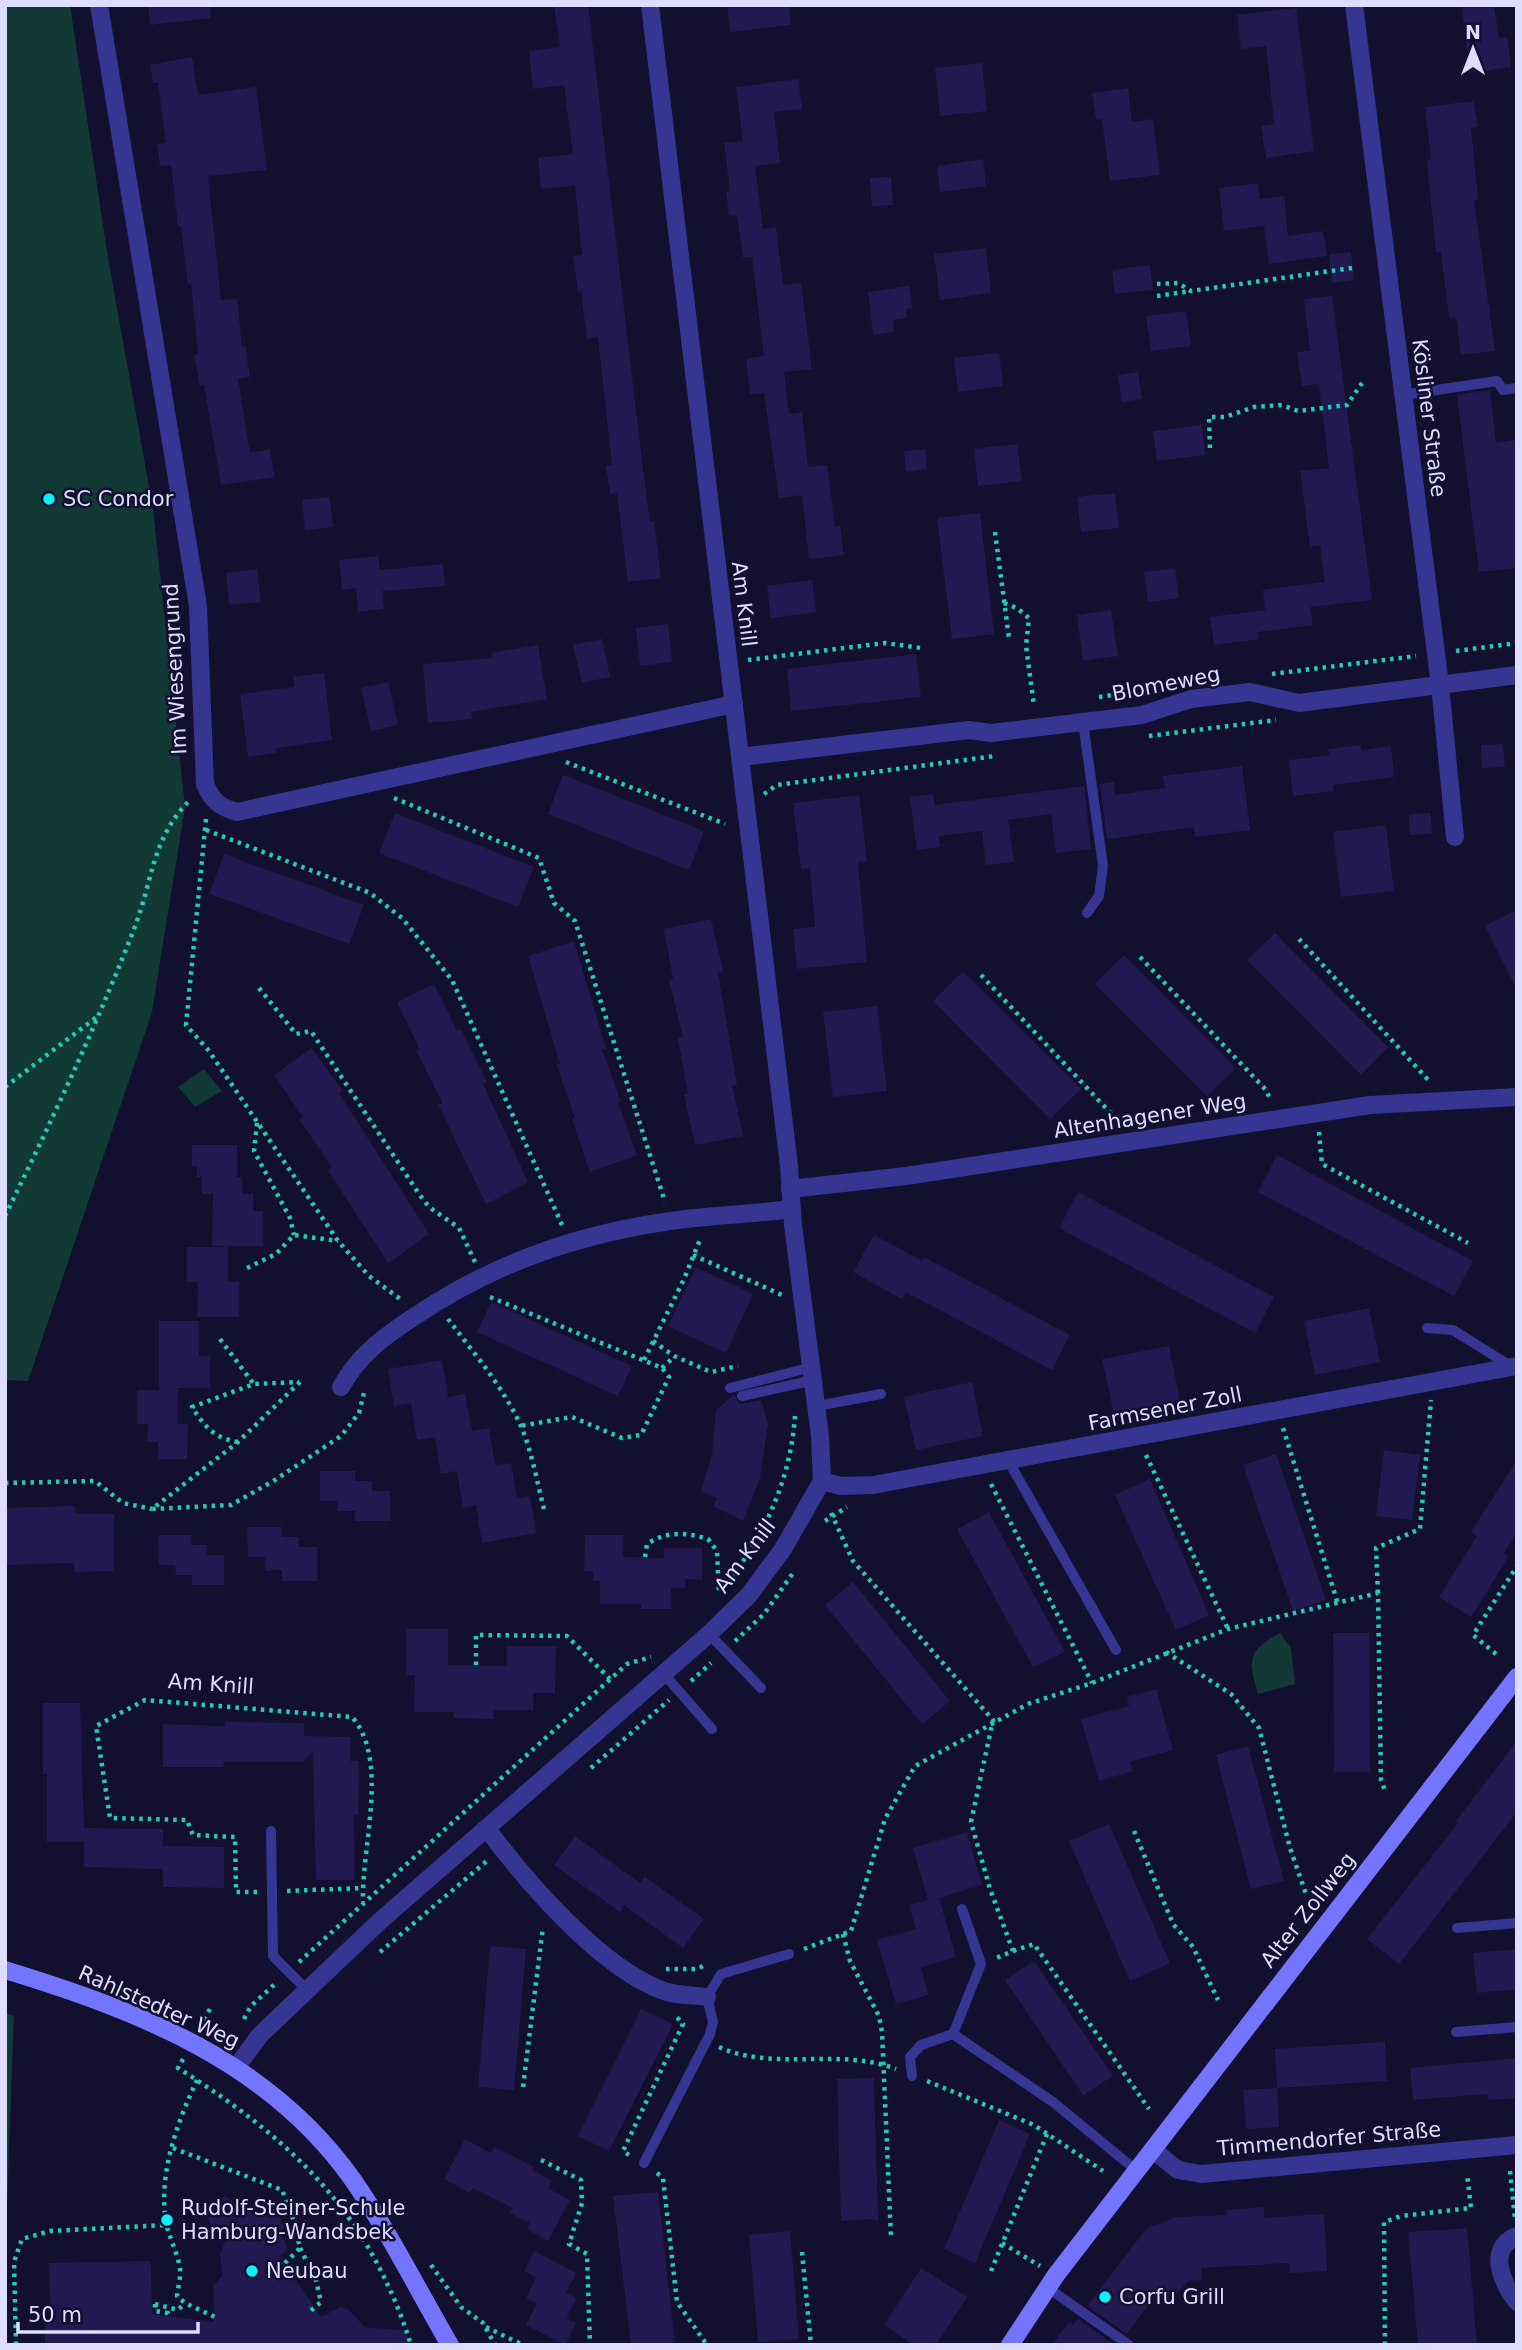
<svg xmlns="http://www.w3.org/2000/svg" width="1522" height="2350" font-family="'DejaVu Sans',sans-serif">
	<rect width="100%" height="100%" fill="#130f2e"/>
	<g fill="#113936">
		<polygon points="5,5 70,5 107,252 153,509 185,807 152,1012 28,1381 5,1380"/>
		<polygon points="204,1069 222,1091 195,1107 178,1087"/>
		<path d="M1280 1633 1291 1648 1295 1684 1258 1694C1248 1660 1247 1650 1280 1633Z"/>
		<polygon points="5,2013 14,2016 5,2260"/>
	</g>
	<g fill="#221951">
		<polygon points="148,5 210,5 211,18 150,25"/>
		<polygon points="554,5 588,5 642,461 650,522 654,521 661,578 628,582 617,493 610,494 606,466 612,465 598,337 587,339 581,291 578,292 573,256 582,255 575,186 541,189 538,158 573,154 564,85 533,89 529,51 560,47"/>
		<polygon points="727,5 789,5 791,25 730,32"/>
		<polygon points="1462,5 1494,5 1499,38 1507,37 1511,67 1469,73"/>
		<polygon points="1296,8 1314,151 1266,158 1261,126 1274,124 1266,46 1241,49 1237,15"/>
		<polygon points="192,57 198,95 256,87 267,170 208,176 221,300 237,299 242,347 245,346 250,377 238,379 250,453 270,449 274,477 221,485 204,385 200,386 194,355 198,355 191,283 188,284 181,227 178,227 171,165 160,166 157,144 166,143 158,83 153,83 150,65"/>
		<polygon points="982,63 987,111 940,116 935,68"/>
		<polygon points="798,79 802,109 774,112 780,163 755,166 763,229 776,227 783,285 801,283 812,369 784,372 789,414 802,412 808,467 827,465 835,527 840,526 844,555 809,559 802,495 779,498 764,393 750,394 746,359 764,356 752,257 743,258 737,215 729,216 726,191 730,191 724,143 743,141 736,87"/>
		<polygon points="1128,88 1132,122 1153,119 1160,175 1110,181 1102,119 1096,120 1092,93"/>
		<polygon points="1474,101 1478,127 1471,128 1478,200 1474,201 1495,351 1461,355 1456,317 1449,318 1441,252 1436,253 1427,160 1431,160 1425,107"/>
		<polygon points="983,159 986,186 940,192 937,166"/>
		<polygon points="891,177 893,205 872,206 870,178"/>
		<polygon points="1258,183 1260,199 1284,196 1288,236 1323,231 1327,256 1269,264 1264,226 1224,231 1219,188"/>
		<polygon points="986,248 991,293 940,300 934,254"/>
		<polygon points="1351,252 1354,280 1332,283 1329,254"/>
		<polygon points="1150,265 1153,290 1115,294 1112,270"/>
		<polygon points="909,286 912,308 906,309 907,318 893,320 894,332 873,335 868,292"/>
		<polygon points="1332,296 1372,600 1310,607 1313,625 1258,632 1259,639 1214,645 1210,617 1265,610 1263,590 1325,582 1320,546 1310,547 1300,471 1329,468 1319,384 1302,386 1297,352 1310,351 1304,299"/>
		<polygon points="1186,311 1191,346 1151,351 1146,316"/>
		<polygon points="999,353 1003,386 958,392 954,358"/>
		<polygon points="1138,372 1142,399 1122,402 1118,375"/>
		<polygon points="1490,390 1496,443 1517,440 1517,568 1479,572 1457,395"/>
		<polygon points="1202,425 1205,455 1157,461 1153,431"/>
		<polygon points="1017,444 1022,481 978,486 974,449"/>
		<polygon points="925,449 927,469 906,472 904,451"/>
		<polygon points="1115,493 1119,528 1081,532 1077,497"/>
		<polygon points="330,497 333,527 305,530 302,500"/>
		<polygon points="980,513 994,634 952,639 937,518"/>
		<polygon points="378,556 380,570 443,564 445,586 382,591 384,609 358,612 356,588 342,590 339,560"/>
		<polygon points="1175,568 1179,598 1148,602 1144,572"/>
		<polygon points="257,569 261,602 229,605 226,573"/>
		<polygon points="812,580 816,612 771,618 767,586"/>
		<polygon points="1111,610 1118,656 1083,661 1077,615"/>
		<polygon points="668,624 672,662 640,666 636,628"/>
		<polygon points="602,639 610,677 582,683 573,645"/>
		<polygon points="538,645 547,699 471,712 472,719 428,723 423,664 493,658 492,653"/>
		<polygon points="916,654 921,697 791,711 787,669"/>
		<polygon points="324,673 332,740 276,748 276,753 248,757 240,694 294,687 293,677"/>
		<polygon points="388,682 398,725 371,731 361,688"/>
		<polygon points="1503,744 1505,767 1482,768 1481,745"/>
		<polygon points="1361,745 1361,750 1391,746 1394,777 1333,785 1333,791 1293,796 1289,760 1329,755 1328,749"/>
		<polygon points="1242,766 1250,830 1195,837 1194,827 1107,839 1100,784 1114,782 1115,795 1165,788 1163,776"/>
		<polygon points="563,775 704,831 689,870 548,814"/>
		<polygon points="1084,786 1091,849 1056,853 1051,814 1008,820 1014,862 986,865 982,831 939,836 940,847 917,850 910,797 933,794 935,805"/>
		<polygon points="859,795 867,861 858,862 867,962 797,969 793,929 815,927 810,868 801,869 793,803"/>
		<polygon points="395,813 534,867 518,907 379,853"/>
		<polygon points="1431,813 1432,834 1410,835 1409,814"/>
		<polygon points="1386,825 1394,891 1341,897 1333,832"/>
		<polygon points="224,854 364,905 349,944 209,894"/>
		<polygon points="1517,910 1517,990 1485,926"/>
		<polygon points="711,919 723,971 718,972 737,1085 732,1085 743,1136 695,1145 684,1095 688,1094 678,1038 683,1037 669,980 673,979 664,929"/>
		<polygon points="1275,933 1388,1047 1361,1075 1247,960"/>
		<polygon points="574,941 606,1049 602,1049 621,1102 618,1103 637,1155 590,1172 572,1119 575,1118 556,1063 560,1064 528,956"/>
		<polygon points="1124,955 1236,1068 1207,1096 1095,984"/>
		<polygon points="963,971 1081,1089 1050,1119 933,1001"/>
		<polygon points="434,984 457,1031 461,1029 487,1082 483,1084 528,1182 486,1204 438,1104 443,1104 416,1050 420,1050 397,1002"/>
		<polygon points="877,1006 887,1091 833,1097 823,1012"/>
		<polygon points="312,1048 342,1090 339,1093 429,1234 388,1263 328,1170 332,1167 299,1119 303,1117 274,1075"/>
		<polygon points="192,1145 237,1145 237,1177 242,1177 243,1194 253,1194 253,1211 263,1211 263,1246 212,1246 213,1194 202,1194 202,1177 197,1177 197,1166 192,1166"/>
		<polygon points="1277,1155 1473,1261 1454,1296 1258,1192"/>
		<polygon points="1078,1192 1274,1297 1255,1333 1059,1228"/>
		<polygon points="874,1235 923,1261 924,1257 1070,1335 1052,1370 906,1292 902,1299 853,1272"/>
		<polygon points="187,1247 228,1247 228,1282 239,1282 239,1317 197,1317 198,1282 187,1282"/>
		<polygon points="696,1267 753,1294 726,1353 668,1326"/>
		<polygon points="491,1302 632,1366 618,1396 477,1332"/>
		<polygon points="1369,1308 1380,1362 1315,1375 1304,1321"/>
		<polygon points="159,1321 199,1321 199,1356 210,1356 210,1388 178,1388 177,1424 188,1424 187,1459 158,1459 158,1442 147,1442 148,1424 137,1424 137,1390 159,1390"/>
		<polygon points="1169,1346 1180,1400 1114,1414 1102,1359"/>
		<polygon points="442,1360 448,1397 465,1394 472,1431 489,1428 495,1465 511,1463 517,1499 530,1496 536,1533 482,1543 476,1505 463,1508 457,1471 441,1474 435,1437 417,1440 411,1403 394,1406 388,1369"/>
		<polygon points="972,1382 983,1436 916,1450 904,1397"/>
		<polygon points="734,1395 740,1404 761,1400 768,1424 760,1478 743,1521 713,1506 717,1498 701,1491 712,1455 716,1410"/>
		<polygon points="1384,1450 1420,1455 1412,1520 1376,1516"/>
		<polygon points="1276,1454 1326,1600 1293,1611 1243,1465"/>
		<polygon points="1517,1460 1517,1532 1504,1553 1509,1556 1471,1617 1439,1597 1477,1536 1471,1532"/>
		<polygon points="320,1471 355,1471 355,1481 372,1481 372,1491 390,1491 390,1521 355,1521 355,1511 338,1511 338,1501 320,1501"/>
		<polygon points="1150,1479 1209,1615 1176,1630 1115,1495"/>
		<polygon points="75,1506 76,1514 114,1514 114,1571 74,1572 74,1563 5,1565 5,1508"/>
		<polygon points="989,1512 1065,1652 1033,1667 957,1529"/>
		<polygon points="247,1527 282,1527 282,1537 299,1537 299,1547 317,1547 317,1581 282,1581 282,1570 265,1571 265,1557 248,1557"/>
		<polygon points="158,1535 191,1535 191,1545 207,1545 207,1555 224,1555 224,1585 192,1585 192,1575 176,1575 175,1565 159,1565"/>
		<polygon points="585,1535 623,1535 623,1557 664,1558 664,1548 702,1548 702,1580 685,1579 685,1588 671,1588 671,1609 641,1609 641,1604 600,1604 600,1581 593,1581 593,1571 584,1571"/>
		<polygon points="853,1582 950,1701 922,1724 825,1605"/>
		<polygon points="406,1629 448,1629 448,1665 507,1666 507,1646 556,1646 555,1693 533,1693 533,1710 493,1710 493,1719 454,1718 454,1712 414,1712 415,1675 406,1675"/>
		<polygon points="1333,1633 1369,1633 1370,1772 1334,1772"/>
		<polygon points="1156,1689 1173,1750 1130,1762 1133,1771 1099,1781 1081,1719 1129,1706 1127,1697"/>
		<polygon points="43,1703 80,1703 84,1828 163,1829 163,1846 224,1847 224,1888 163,1887 163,1869 84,1867 84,1842 47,1842 47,1774 43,1774"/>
		<polygon points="225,1722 304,1723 304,1736 350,1737 350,1761 359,1761 358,1815 354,1815 355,1880 316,1880 313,1750 303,1762 224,1762 223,1767 163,1767 163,1724 225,1726"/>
		<polygon points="1517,1741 1517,1812 1399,1964 1367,1939 1458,1823 1456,1821"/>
		<polygon points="1248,1746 1284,1881 1251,1889 1216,1755"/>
		<polygon points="1109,1824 1170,1963 1130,1981 1069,1841"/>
		<polygon points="967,1832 982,1885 939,1898 956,1957 921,1967 928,1995 896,2004 877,1940 916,1929 909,1905 928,1900 913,1848"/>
		<polygon points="575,1836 640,1883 645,1877 704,1919 683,1948 624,1905 620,1912 554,1865"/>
		<polygon points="490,1946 526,1949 514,2090 478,2087"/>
		<polygon points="1517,1949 1517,1989 1477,1993 1473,1953"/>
		<polygon points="1034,1961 1113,2076 1083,2095 1005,1980"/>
		<polygon points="641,2009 673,2024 609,2151 578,2136"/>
		<polygon points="1385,2042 1387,2081 1277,2088 1275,2049"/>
		<polygon points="1517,2058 1517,2098 1488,2100 1487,2094 1413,2100 1410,2068"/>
		<polygon points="874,2078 878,2221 872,2219 841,2221 837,2079"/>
		<polygon points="1277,2088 1279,2127 1246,2129 1243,2090"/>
		<polygon points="999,2120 1030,2134 975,2263 944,2249"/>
		<polygon points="465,2139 491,2153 494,2147 534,2167 532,2170 552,2181 548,2188 570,2200 548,2241 527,2229 530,2223 510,2213 513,2208 473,2188 470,2193 444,2179"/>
		<polygon points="658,2192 675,2345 631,2345 613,2196"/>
		<polygon points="224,2196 248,2209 274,2204 284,2228 281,2232 288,2250 280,2256 321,2317 341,2307 348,2309 365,2327 408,2331 407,2345 45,2345 45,2317 51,2317 49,2263 151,2261 152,2314 214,2322 213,2287 222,2276 220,2253 228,2236 212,2228 208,2219"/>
		<polygon points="1264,2207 1264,2218 1324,2214 1327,2271 1290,2273 1289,2263 1201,2268 1202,2280 1188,2281 1174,2297 1161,2287 1127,2334 1087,2306 1146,2229 1176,2217 1227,2215 1226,2210"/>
		<polygon points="1467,2228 1477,2345 1418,2345 1408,2232"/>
		<polygon points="790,2231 799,2339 758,2342 749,2235"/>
		<polygon points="534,2251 576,2273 566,2293 577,2298 566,2318 576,2323 565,2345 526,2325 537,2303 526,2298 536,2278 524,2271"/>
		<polygon points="921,2268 967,2297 936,2345 914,2345 884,2325"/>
		<polygon points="1078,2319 1115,2345 1051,2345 1069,2322 1073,2325"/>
	</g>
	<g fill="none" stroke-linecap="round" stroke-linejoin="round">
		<g stroke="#24cbba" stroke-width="4.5" stroke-dasharray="3.5 5" stroke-linecap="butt">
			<polyline points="1157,284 1178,283 1191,291 1352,268"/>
			<polyline points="1157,296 1190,291"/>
			<polyline points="1210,448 1209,417 1225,417 1254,407 1282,405 1298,411 1347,405 1362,383"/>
			<polyline points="995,532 1009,638"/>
			<polyline points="1004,603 1017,608 1029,618 1026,646 1034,706"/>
			<polyline points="1456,651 1517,643"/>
			<polyline points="748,660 885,643 921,648"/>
			<polyline points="1272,674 1416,656"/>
			<polyline points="1099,697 1142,691"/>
			<polyline points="1149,736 1276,720"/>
			<polyline points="566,762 725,824"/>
			<polyline points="764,794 777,785 995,756"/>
			<polyline points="394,798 539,858 554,903 575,921 665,1202"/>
			<polyline points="206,819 186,1025 209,1051 338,1241 369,1276 403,1301"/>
			<polyline points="206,830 370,893 402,918 452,980 563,1227"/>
			<polyline points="1299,939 1431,1083"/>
			<polyline points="1140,957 1266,1090 1271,1101"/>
			<polyline points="981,975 1119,1122"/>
			<polyline points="259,988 296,1034 311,1031 419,1194 429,1207 459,1228 475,1262"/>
			<polyline points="5,1087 98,1016"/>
			<polyline points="257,1123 254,1151 290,1218 294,1235"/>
			<polyline points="1319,1132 1322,1164 1468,1243"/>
			<path d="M5 1216C51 1122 96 1027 134 929 153 881 151 839 190 800"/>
			<polyline points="693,1255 782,1295"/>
			<polyline points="247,1268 276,1254 294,1235 338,1241"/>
			<polyline points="490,1297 662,1368 669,1377 641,1435 622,1438 572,1417 520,1426"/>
			<path d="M448 1319C474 1353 503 1387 521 1426 532 1452 537 1482 544 1509"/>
			<polyline points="220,1339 253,1383"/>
			<polyline points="653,1341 674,1356 711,1372 738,1366"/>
			<polyline points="644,1360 684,1279 701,1237"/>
			<polyline points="662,1368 674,1357"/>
			<polyline points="300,1382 238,1442 152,1509 231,1505 275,1480 341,1436 359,1413 364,1393"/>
			<polyline points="1283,1428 1338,1604"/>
			<path d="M238 1442C214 1438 205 1427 192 1407L254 1384 299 1382"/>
			<polyline points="1146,1455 1228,1629"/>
			<polyline points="5,1483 95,1481 123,1503 152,1509"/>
			<polyline points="991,1484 1092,1683"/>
			<polyline points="831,1513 853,1561 993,1720 971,1822 990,1889 1013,1951 994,1959"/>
			<polyline points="825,1521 847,1507"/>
			<path d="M645 1557 647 1544C667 1531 686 1532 708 1539L717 1551 719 1595"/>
			<path d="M723 1589C764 1536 790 1483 795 1416"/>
			<polyline points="1378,1593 1376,1548 1420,1529 1431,1400"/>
			<polyline points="735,1641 764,1614 793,1573"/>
			<polyline points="1166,1652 1231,1694 1259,1728 1290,1848 1307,1897"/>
			<polyline points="1496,1654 1473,1635 1517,1566"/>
			<polyline points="476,1665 476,1635 567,1636 610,1679"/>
			<polyline points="691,1681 711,1663"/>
			<polyline points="591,1768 669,1700"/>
			<polyline points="1134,1831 1173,1924 1193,1947 1218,2000"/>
			<polyline points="287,1891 363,1888"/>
			<path d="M257 1892H236L235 1837 193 1835 187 1820 110 1818 96 1726 145 1700 352 1717C390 1760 361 1848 363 1902"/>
			<polyline points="843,1934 850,1961 879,2016 882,2032 891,2237"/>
			<polyline points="804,1949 851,1931 885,1819 915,1766 1028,1704 1092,1683 1228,1629 1378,1593 1381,1780 1386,1793"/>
			<polyline points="1013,1951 1034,1944 1149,2109"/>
			<polyline points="380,1952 488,1860"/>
			<polyline points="299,1962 627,1664 651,1657"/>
			<polyline points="666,1969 697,1969 705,1965"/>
			<polyline points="244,2019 251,2006 277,1982"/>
			<polyline points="200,2027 211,2007"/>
			<path d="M719 2047C773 2072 839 2047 896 2069"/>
			<path d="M183 2059 178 2068C292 2140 369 2212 411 2345"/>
			<path d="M197 2080C177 2123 158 2174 166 2222 169 2238 178 2253 180 2269 181 2277 178 2287 177 2296L185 2303 215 2317"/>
			<polyline points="927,2081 1034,2125 1103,2171"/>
			<polyline points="523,2087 543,1927"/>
			<polyline points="173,2148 282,2190 294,2221 300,2248 281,2267"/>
			<polyline points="629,2155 623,2151 683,2024 674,2014"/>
			<polyline points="541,2160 581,2180 582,2203 569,2244 587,2254 590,2345"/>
			<polyline points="1510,2171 1515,2219"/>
			<polyline points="657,2173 663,2178 677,2302 707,2345"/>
			<polyline points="1002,2243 1040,2266"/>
			<polyline points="300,2248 316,2280 321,2302 308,2313"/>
			<polyline points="802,2252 811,2345"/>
			<polyline points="431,2265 461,2307 483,2323 495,2345"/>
			<polyline points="991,2271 1047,2134"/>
			<polyline points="155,2304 178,2310 185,2303"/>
			<polyline points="155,2304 155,2311 168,2313 167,2316"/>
			<polyline points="486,2327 523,2345"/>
			<polyline points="16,2345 14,2262 22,2239 50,2231 166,2225"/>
			<polyline points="1385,2345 1384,2222 1401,2216 1471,2208 1467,2174"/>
		</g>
		<g stroke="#353692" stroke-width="10">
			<polyline points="1403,395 1497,381 1503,390 1517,388"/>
			<polyline points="1083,722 1103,866 1099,896 1087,913"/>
			<polyline points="1427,1328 1453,1330 1512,1367"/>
			<polyline points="730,1388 812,1367"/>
			<polyline points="742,1396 814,1380"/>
			<polyline points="817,1406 881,1394"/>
			<polyline points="1009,1462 1116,1650"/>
			<polyline points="709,1634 761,1688"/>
			<polyline points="664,1674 712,1729"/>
			<polyline points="271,1831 273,1956 306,1989"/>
			<polyline points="1457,1928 1517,1923"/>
			<polyline points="1456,2032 1517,2027"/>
			<polyline points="953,2034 981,1964 962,1909"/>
			<polyline points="912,2076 910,2057 921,2045 953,2034 1053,2102 1137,2171"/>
			<polyline points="644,2163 710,2034 713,2022 707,1997 721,1974 789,1954"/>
			<polyline points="1048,2288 1129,2345"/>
		</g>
		<g stroke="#353692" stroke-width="18">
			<path d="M99 5 198 606 205 784C212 801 220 807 237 812L734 704"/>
			<polyline points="1354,5 1440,685 1455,837"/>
			<polyline points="740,757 969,730 991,733 1142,715 1191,699 1250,692 1299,703 1517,675"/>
			<polyline points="790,1189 906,1176 1370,1105 1517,1097"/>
			<path d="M341 1387C359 1354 386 1335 417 1315 491 1265 576 1235 664 1222 706 1215 749 1215 791 1209"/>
			<polyline points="822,1481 841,1486 873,1485 1517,1366"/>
			<path d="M487 1829C527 1882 600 1968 664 1991 677 1996 694 1995 707 1997"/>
			<polyline points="237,2066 260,2035 380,1921 709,1634 749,1595 783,1549 822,1481 820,1436 793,1225 789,1166 650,5"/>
			<polyline points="1153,2150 1178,2170 1201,2174 1517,2145"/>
			<path d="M1517 2236C1486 2248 1502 2283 1517 2302"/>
		</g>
		<g stroke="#7375ff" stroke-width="18">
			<path d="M5 1970C139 2011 269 2061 353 2180 389 2232 418 2290 450 2345"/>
			<polyline points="1010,2345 1056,2275 1517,1677"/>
		</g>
	</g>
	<g fill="#08f1ff" stroke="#130f2e" stroke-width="2.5">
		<circle cx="49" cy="499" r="7"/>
		<circle cx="167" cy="2220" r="7"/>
		<circle cx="252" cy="2271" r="7"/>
		<circle cx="1105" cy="2297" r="7"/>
	</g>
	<g text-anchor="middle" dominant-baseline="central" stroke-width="5" stroke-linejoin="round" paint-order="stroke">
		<g font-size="21" fill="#dedcff" stroke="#130f2e">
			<text transform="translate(1429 418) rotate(83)">Kösliner Straße</text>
			<text transform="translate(744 604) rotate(83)">Am Knill</text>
			<text transform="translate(175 669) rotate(-93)">Im Wiesengrund</text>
			<text transform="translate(1166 684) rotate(-11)">Blomeweg</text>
			<text transform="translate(1150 1116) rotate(-9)">Altenhagener Weg</text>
			<text transform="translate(1165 1409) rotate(-11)">Farmsener Zoll</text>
			<text transform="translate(745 1556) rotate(-53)">Am Knill</text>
			<text transform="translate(211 1684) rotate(4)">Am Knill</text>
			<text transform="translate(1308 1910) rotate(-52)">Alter Zollweg</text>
			<text transform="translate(159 2007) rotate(24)">Rahlstedter Weg</text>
			<text transform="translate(1329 2139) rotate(-5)">Timmendorfer Straße</text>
		</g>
		<g font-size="21" fill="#dedcff" stroke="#130f2e" text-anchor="start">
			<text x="63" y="499">SC Condor</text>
			<text x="181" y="2208">Rudolf-Steiner-Schule<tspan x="181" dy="24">Hamburg-Wandsbek</tspan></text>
			<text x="266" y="2271">Neubau</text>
			<text x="1119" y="2297">Corfu Grill</text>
		</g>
	</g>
	<rect width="1522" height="2350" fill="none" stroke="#dedcff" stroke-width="14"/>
	<g transform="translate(1473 49)" stroke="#130f2e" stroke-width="5" paint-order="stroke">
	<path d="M0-5L12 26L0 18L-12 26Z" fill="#dedcff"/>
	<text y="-10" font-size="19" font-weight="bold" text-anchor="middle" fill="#dedcff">N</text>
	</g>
	<path d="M18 2322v10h180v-10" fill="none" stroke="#dedcff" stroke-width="3.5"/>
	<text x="28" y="2322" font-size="21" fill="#dedcff" stroke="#130f2e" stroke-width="5" paint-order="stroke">50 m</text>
</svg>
